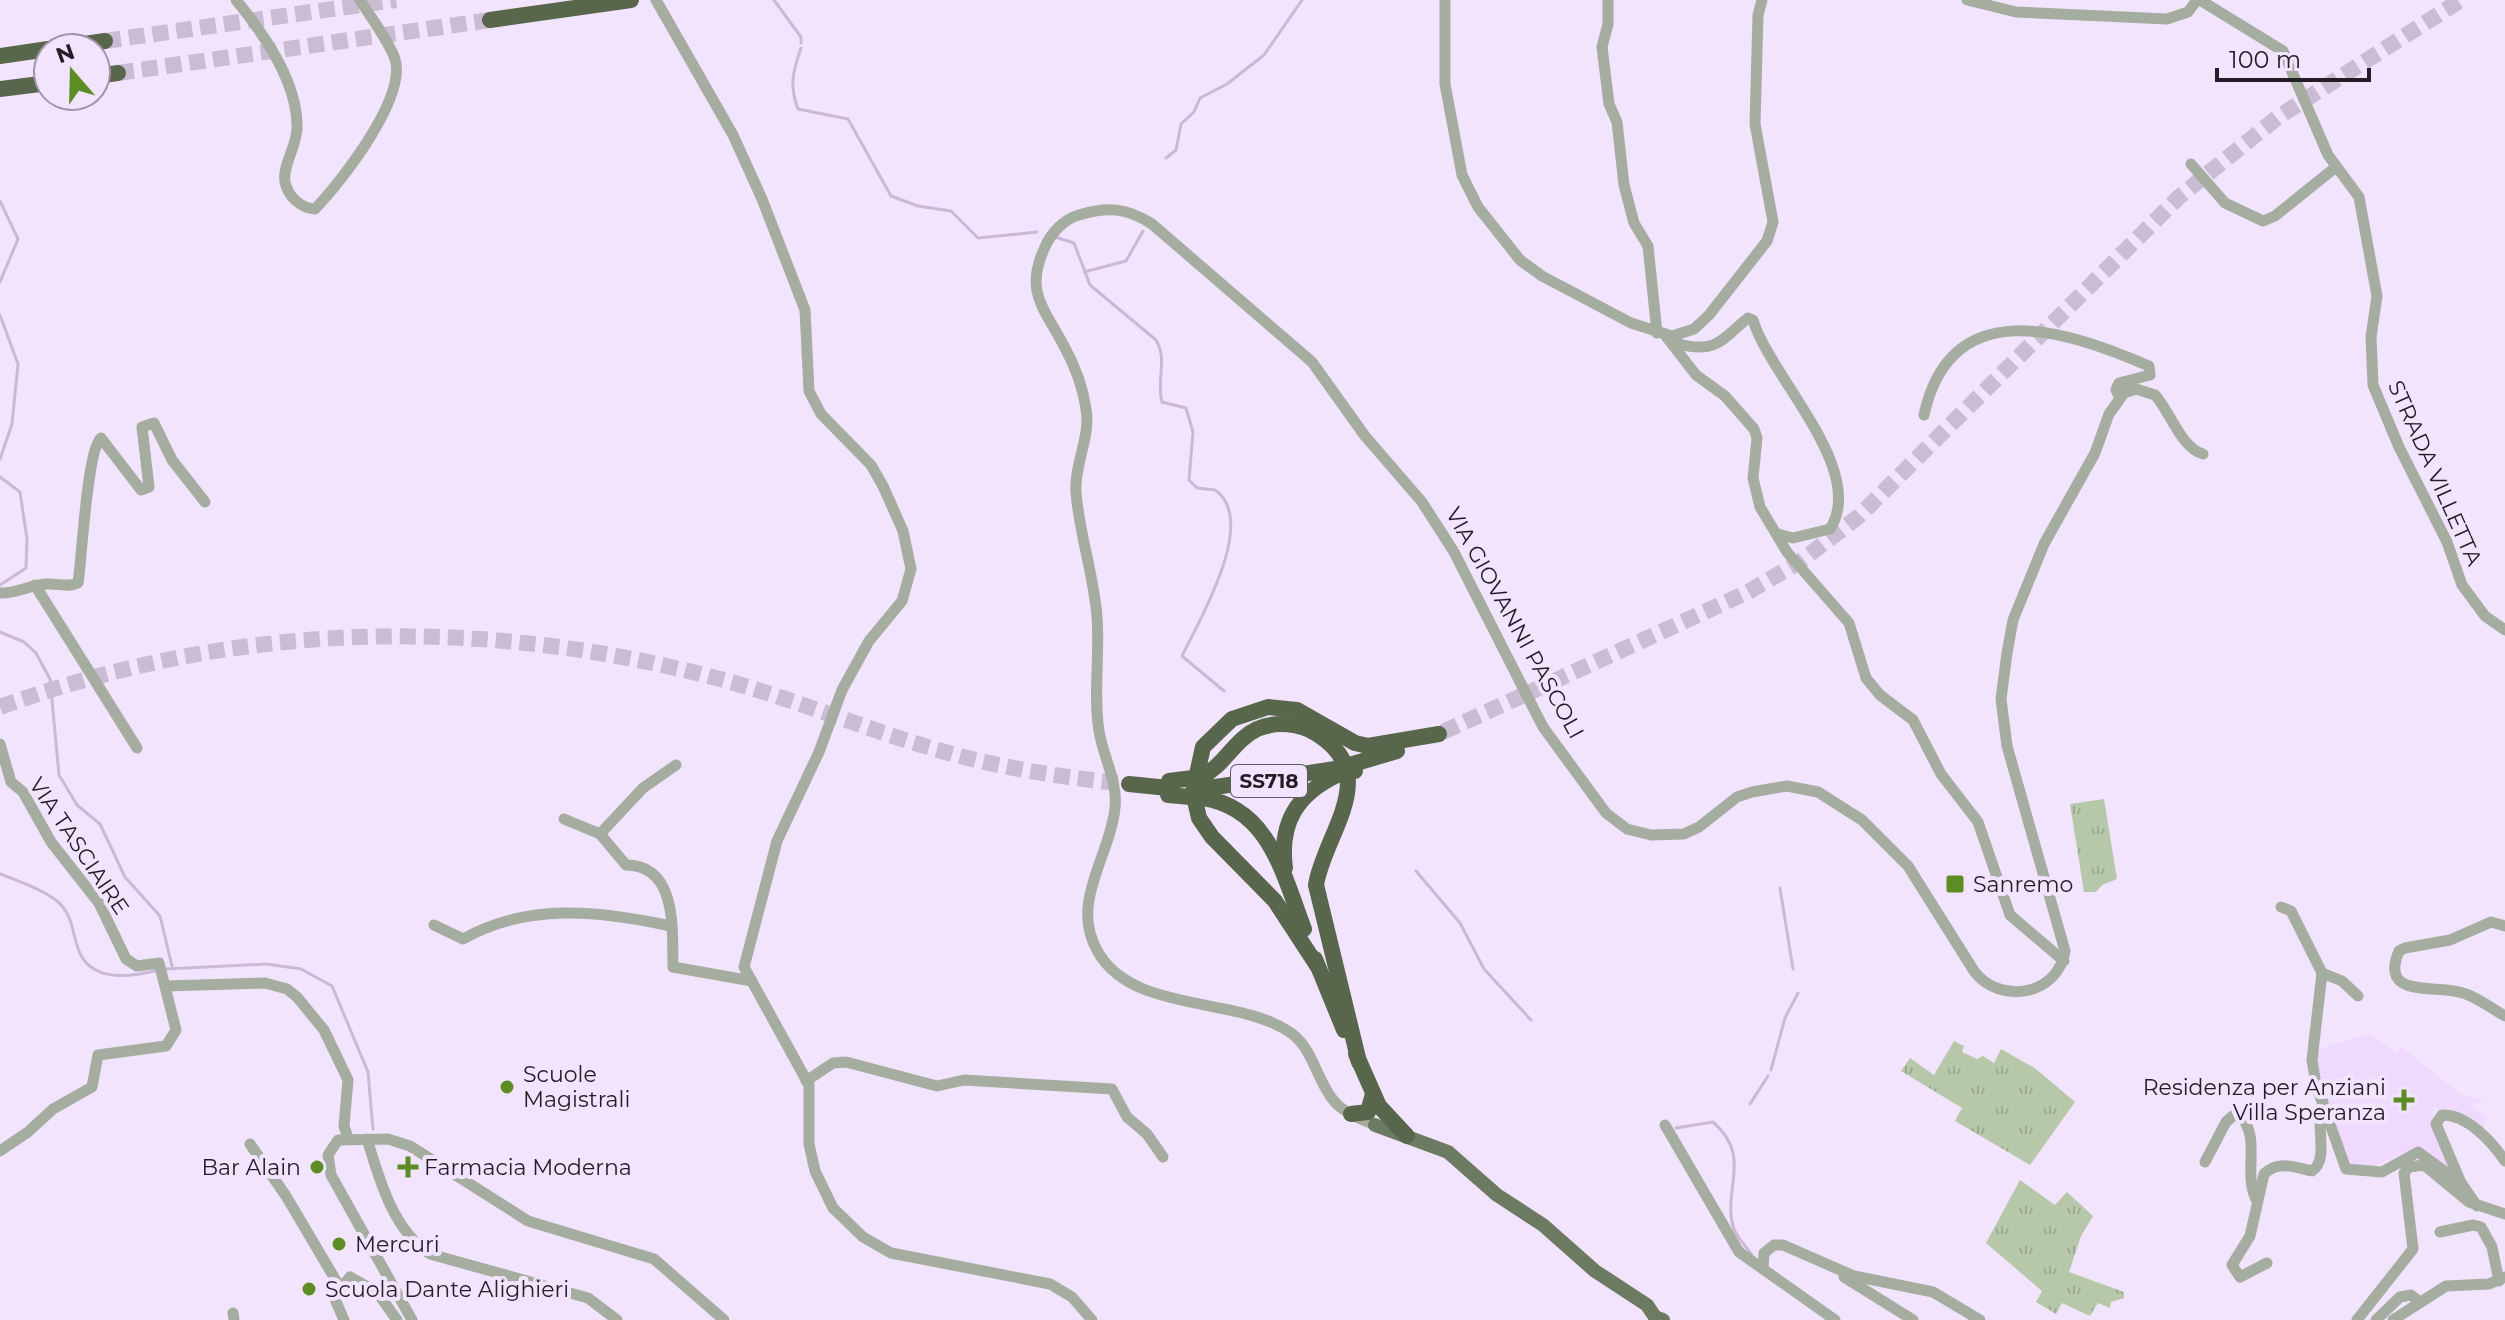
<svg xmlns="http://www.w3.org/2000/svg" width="2505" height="1320" font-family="Montserrat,sans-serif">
	<defs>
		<pattern id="grass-tufts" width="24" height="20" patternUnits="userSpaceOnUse" patternTransform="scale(2)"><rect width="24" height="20" fill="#b6c7aa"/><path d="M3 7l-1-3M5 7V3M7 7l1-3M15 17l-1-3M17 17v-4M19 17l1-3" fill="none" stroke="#9caa92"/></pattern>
	</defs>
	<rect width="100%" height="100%" fill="#f3e4fd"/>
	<polygon fill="#f0d9ff" points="2370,1033 2396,1053 2402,1047 2460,1094 2485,1101 2470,1106 2487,1116 2482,1130 2450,1112 2433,1107 2434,1129 2449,1167 2418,1147 2374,1166 2351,1165 2346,1160 2332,1110 2320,1084 2316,1050"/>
	<g fill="url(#grass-tufts)">
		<polygon points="2104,799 2117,879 2102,885 2096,892 2084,892 2070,804"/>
		<polygon points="1954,1041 1964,1046 1962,1052 1977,1059 1983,1056 1994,1063 2001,1049 2036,1069 2075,1102 2030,1165 1955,1121 1962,1108 1901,1071 1910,1058 1934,1075"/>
		<polygon points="2020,1180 2055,1205 2067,1192 2093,1216 2081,1236 2069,1272 2124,1292 2124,1298 2111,1302 2110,1308 2098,1303 2090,1316 2062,1303 2056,1314 2036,1302 2042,1291 1986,1243"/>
	</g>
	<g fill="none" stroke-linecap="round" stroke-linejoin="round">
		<g stroke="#cbb8d7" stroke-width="3">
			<polyline points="774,0 801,37 801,43"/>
			<path d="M801 48C793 71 789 86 798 109L848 119 891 196 918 206 951 211 978 238 1037 232"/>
			<polyline points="1166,158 1176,150 1181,124 1194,112 1200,98 1227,84 1264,55 1302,0"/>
			<polyline points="0,201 18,239 0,282"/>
			<path d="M1055 237 1074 243 1090 285 1156 340C1168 360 1156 380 1162 402L1186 408 1193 432 1189 480 1197 488 1215 490C1259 520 1199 621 1182 656L1224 691"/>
			<polyline points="1084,272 1126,261 1143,231"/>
			<polyline points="0,315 18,364 12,424 0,459"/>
			<polyline points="0,477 20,492 27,539 26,568 0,585"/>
			<polyline points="0,632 24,642 36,653 50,679 59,775 77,805 100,824 125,877 160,916 172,966"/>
			<polyline points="1416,871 1460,923 1484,969 1531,1020"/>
			<path d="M0 874C18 881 42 889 57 901 76 917 71 939 82 957 98 983 135 976 158 970"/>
			<polyline points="1780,888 1793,969"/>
			<polyline points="165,969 267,964 301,969 332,986 368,1072 373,1129"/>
			<polyline points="1771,1070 1785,1018 1798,993"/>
			<polyline points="1750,1104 1768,1076"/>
			<path d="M1676 1128 1713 1122C1754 1157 1721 1191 1734 1229 1738 1238 1746 1247 1752 1255"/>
		</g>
		<g stroke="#cabcd2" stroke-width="16" stroke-dasharray="16 8" stroke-linecap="butt">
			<polyline points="105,41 396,0"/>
			<polyline points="118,73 490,20"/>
			<path d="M0 707C235 622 478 615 720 679 794 699 865 729 938 750 1000 768 1065 778 1129 784"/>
			<polyline points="1443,732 1748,592 1801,561 1858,517 2179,197 2278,117 2461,0"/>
		</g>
		<g stroke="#a5ada0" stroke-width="11">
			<path d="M236 0C264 34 298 82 297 128 297 146 282 166 285 182 288 197 301 208 315 209 341 182 407 98 395 59 388 39 371 18 360 0"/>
			<polyline points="656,0 733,135 762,199 805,310 809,391 821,414 871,465 883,486 903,531 911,569 902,601 869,641 842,690 819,752 777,841 744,967 809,1085 809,1144 815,1171 833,1208 863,1237 891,1253 1050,1284 1072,1297 1092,1320"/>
			<polyline points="1445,0 1445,84 1462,175 1478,207 1520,260 1542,276 1631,323 1672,336 1694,329 1709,315 1767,241 1773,222 1755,124 1758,15 1762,0"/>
			<polyline points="1608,0 1608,24 1602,47 1609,104 1617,122 1624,185 1634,223 1648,246 1657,333"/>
			<polyline points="1967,0 2016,12 2167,19 2188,12 2197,0"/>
			<polyline points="2200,0 2283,51 2328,155 2359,197 2377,296 2371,337 2373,385 2399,447 2447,542 2462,585 2485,616 2505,630"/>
			<polyline points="2191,164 2225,203 2263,221 2275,216 2336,167"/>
			<polyline points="1665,335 1696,375 1725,396 1754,429 1757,438 1753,478 1760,507 1787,552 1849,623 1866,678 1880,695 1913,720 1941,774 1978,822 2010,915 2064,961"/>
			<path d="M1672 336 1679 344C1717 354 1722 339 1748 318L1753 320C1770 377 1868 470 1830 529L1793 538 1778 534"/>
			<path d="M1924 415C1951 292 2066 330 2149 366L2150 375 2119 383 2116 390 2119 396"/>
			<polyline points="35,585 137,748"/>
			<path d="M0 593C16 594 30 585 46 584 59 583 66 588 78 583 82 558 87 449 101 438L141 490 149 487 142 427 154 423 172 460 205 502"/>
			<polyline points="0,744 11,782 23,792 51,842 99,903 126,959 137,966 159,963 176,1030 166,1046 98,1055 92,1087 53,1109 28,1132 0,1151"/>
			<path d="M564 819 600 834 626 865C678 865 672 931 673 967L752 981"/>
			<polyline points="600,834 643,788 676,765"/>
			<polyline points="2281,907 2291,911 2322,973"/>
			<path d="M434 925 463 939C528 902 601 911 671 926"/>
			<path d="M2505 926 2491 922 2450 940 2405 948 2399 951C2378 1001 2439 983 2466 994 2480 999 2492 1009 2505 1016"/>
			<polyline points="166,986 265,983 287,989 297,997 324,1030 348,1080 344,1126 348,1138"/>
			<polyline points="2358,996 2342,981 2322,973 2312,1060 2316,1085 2346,1169 2382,1172 2418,1152 2462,1184 2477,1206"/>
			<polyline points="806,1081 833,1063 846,1062 937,1086 964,1080 1112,1089 1127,1117 1147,1134 1163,1157"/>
			<path d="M1375 1125C1361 1119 1344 1113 1334 1101 1316 1080 1313 1046 1288 1031 1234 996 1133 1013 1098 952 1069 903 1110 857 1115 808 1118 781 1103 757 1099 731 1093 694 1100 655 1097 617 1094 575 1079 534 1076 492 1074 464 1091 437 1086 409 1083 388 1074 364 1064 346 1044 308 1024 291 1045 247 1051 233 1064 219 1079 215 1108 206 1127 208 1152 224L1312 362 1365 436 1422 502 1454 552 1543 727 1606 813 1627 829 1651 835 1684 834 1699 827 1737 797 1752 792 1787 786 1818 792 1862 820 1908 866 1974 971C1999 1005 2058 996 2065 951L2007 746 2001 699 2007 653 2013 620 2044 544 2095 453 2109 414 2124 393 2136 389 2155 395C2170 411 2181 448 2203 454"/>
			<polyline points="1665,1125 1739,1252 1763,1269"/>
			<path d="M367 1139C380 1181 393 1230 430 1254L588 1298 617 1320"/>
			<polyline points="250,1144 286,1196 341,1289"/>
			<path d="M2205 1162 2226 1122 2234 1115 2241 1117C2261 1138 2243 1174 2256 1199"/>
			<path d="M2461 1183 2436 1124 2442 1115C2467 1114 2492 1142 2505 1161"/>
			<polyline points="2440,1232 2473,1225 2481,1227 2492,1247 2499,1281"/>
			<path d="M2267 1263 2240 1277 2232 1265 2250 1236 2264 1174C2278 1160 2294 1167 2312 1171 2330 1159 2314 1126 2323 1102"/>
			<polyline points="1844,1277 1913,1320"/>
			<polyline points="233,1313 234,1320"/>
			<polyline points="344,1320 334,1297 350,1277 377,1292 397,1320"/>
			<polyline points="412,1320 331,1175 328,1155 338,1140 388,1139 410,1146 528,1221 654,1259 724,1320"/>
			<polyline points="1835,1320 1763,1269 1764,1253 1774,1245 1783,1245 1854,1276 1933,1292 1980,1320"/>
			<polyline points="2357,1320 2413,1249 2404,1173 2409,1167 2424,1165 2469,1202 2505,1214"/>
			<polyline points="2376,1320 2400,1297 2411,1295 2420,1302"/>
			<polyline points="2393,1320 2446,1286 2489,1284 2505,1277"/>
		</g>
		<polyline stroke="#6c7a62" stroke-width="14" points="1375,1125 1448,1152 1497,1195 1543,1225 1595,1271 1647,1305 1655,1317 1663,1320"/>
		<g stroke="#58674b" stroke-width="16">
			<polyline points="490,20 631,0"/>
			<polyline points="56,48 105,41"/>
			<polyline points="0,56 48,49"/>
			<polyline points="96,76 118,73"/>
			<polyline points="0,89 48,83"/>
			<polyline points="1353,764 1397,751"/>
			<path d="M1201 777C1224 766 1234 740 1257 729 1276 721 1300 723 1317 734 1383 775 1324 834 1316 885L1359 1062"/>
			<polyline points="1129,784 1168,788"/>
			<polyline points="1202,789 1335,769"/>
			<path d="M1202 798C1269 807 1283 874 1304 929"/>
			<path d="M1285 868C1279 823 1297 794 1337 775"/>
			<polyline points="1315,959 1344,1030"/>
			<polyline points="1318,967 1275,901 1212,837 1199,818 1193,792 1203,747 1232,719 1268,707 1297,710 1355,743 1368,746 1439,734"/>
			<polyline points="1356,1054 1379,1106 1407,1136"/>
			<polyline points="1351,1114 1368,1112 1373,1094"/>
		</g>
		<g stroke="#58674b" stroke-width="16">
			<polyline points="1337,775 1355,771"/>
			<polyline points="1169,781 1201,777"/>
			<polyline points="1168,795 1202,798"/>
		</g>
	</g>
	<g fill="#5b8d24" stroke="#f3e4fd" stroke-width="3">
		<rect x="1945" y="874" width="20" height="20" rx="4"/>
		<circle cx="507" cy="1087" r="8"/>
		<path d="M2400 1088h8v8h8v8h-8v8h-8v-8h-8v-8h8z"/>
		<circle cx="317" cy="1167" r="8"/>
		<path d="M404 1155h8v8h8v8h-8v8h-8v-8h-8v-8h8z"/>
		<circle cx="339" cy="1244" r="8"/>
		<circle cx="309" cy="1289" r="8"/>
	</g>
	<g text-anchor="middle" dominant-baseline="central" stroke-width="8" stroke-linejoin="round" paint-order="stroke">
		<rect fill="#f3e4fd" stroke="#625968" stroke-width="2" x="1231" y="765" width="76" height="32" rx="6"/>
		<g font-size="20" font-weight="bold" fill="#241d28">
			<text x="1269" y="781">SS718</text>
		</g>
		<g font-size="22" fill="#241d28" stroke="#f3e4fd">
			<text transform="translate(2435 473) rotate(66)">STRADA VILLETTA</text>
			<text transform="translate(1515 623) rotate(61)">VIA GIOVANNI PASCOLI</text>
			<text transform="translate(79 846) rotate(56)">VIA TASCIAIRE</text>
		</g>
		<g font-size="22" fill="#241d28" stroke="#f3e4fd" text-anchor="start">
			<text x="1973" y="884">Sanremo</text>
			<text x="523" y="1074">Scuole<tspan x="523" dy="25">Magistrali</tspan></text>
			<text x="2386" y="1087" text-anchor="end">Residenza per Anziani<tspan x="2386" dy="25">Villa Speranza</tspan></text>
			<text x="301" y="1167" text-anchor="end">Bar Alain</text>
			<text x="424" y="1167">Farmacia Moderna</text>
			<text x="355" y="1244">Mercuri</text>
			<text x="325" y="1289">Scuola Dante Alighieri</text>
		</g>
	</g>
	<g transform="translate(72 72) rotate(340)"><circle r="38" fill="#f3e4fd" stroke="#a094a8" stroke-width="2"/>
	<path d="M0-6L14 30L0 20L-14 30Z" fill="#5b8d24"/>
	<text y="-12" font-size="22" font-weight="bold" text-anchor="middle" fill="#241d28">N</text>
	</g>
	<path d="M2217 68v12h152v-12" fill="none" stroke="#241d28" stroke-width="4"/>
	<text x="2229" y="68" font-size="24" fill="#241d28" stroke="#f3e4fd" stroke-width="6" paint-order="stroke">100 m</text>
</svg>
